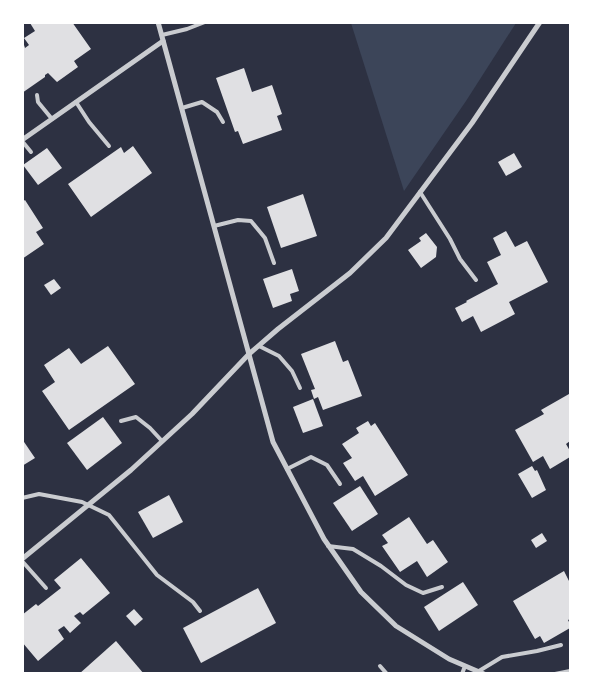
<svg xmlns="http://www.w3.org/2000/svg" width="593" height="696" font-family="'Golos Text',sans-serif">
	<rect width="100%" height="100%" fill="#2d3142"/>
	<polygon fill="#3c4559" points="351,23 516,23 466,101 404,191"/>
	<g fill="#e0e0e3">
		<polygon points="30,22 72,22 91,49 74,61 78,67 57,82 48,73 45,75 45,77 22,93 22,46 24,45 25,48 29,45 24,38 35,31 30,23"/>
		<polygon points="244,68 252,92 272,85 282,114 277,116 282,130 243,144 238,131 235,132 216,78"/>
		<polygon points="133,146 152,173 91,217 68,184 121,147 124,153"/>
		<polygon points="47,148 62,168 38,185 23,165"/>
		<polygon points="514,153 522,167 506,176 498,162"/>
		<polygon points="303,194 317,236 281,248 267,207"/>
		<polygon points="25,200 43,228 36,232 44,244 22,259 22,202"/>
		<polygon points="506,231 515,247 527,241 548,282 509,302 515,314 481,332 473,316 462,322 455,308 467,302 466,301 498,284 487,262 501,255 493,238"/>
		<polygon points="426,233 437,247 436,257 421,268 408,250 421,241 419,238"/>
		<polygon points="292,269 299,291 290,294 292,301 273,308 263,279"/>
		<polygon points="54,279 61,288 51,295 44,285"/>
		<polygon points="335,341 343,362 348,360 362,396 323,410 318,397 314,399 311,390 315,389 301,354"/>
		<polygon points="108,346 135,384 69,430 42,391 55,382 44,365 69,348 81,364"/>
		<polygon points="569,394 570,396 570,422 569,423 570,427 570,441 566,444 570,451 570,457 550,469 543,456 533,462 515,430 544,414 541,410"/>
		<polygon points="313,399 323,426 303,433 293,407"/>
		<polygon points="103,417 122,443 87,470 67,443"/>
		<polygon points="368,421 371,426 375,423 408,475 375,496 363,476 355,481 343,463 352,458 342,444 359,433 356,428"/>
		<polygon points="22,439 35,458 22,466"/>
		<polygon points="532,466 535,471 537,470 546,490 532,498 518,474"/>
		<polygon points="360,486 378,514 352,531 333,503"/>
		<polygon points="169,495 183,522 153,538 138,512"/>
		<polygon points="409,517 427,544 433,540 448,562 427,577 417,561 400,572 382,546 388,543 382,535"/>
		<polygon points="542,533 547,541 536,548 531,540"/>
		<polygon points="81,558 110,593 83,615 80,612 74,616 81,623 70,633 64,626 58,630 64,639 38,661 22,642 22,615 36,604 38,606 61,588 54,580"/>
		<polygon points="564,571 570,583 570,619 568,620 570,624 570,628 544,643 540,636 535,639 513,601"/>
		<polygon points="463,582 478,605 439,631 424,607"/>
		<polygon points="258,588 276,623 201,663 183,628"/>
		<polygon points="134,609 143,619 135,626 126,616"/>
		<polygon points="116,641 144,674 79,674"/>
	</g>
	<g fill="none" stroke-linecap="round" stroke-linejoin="round">
		<g stroke="#caccd0" stroke-width="4">
			<polyline points="162,35 187,29 205,22"/>
			<polyline points="37,95 38,102 52,119"/>
			<polyline points="76,102 89,122 109,146"/>
			<polyline points="182,108 202,102 217,112 223,122"/>
			<polyline points="22,141 31,152"/>
			<polyline points="420,192 450,239 460,259 476,280"/>
			<polyline points="214,226 238,220 251,221 265,238 274,263"/>
			<polyline points="259,346 279,356 292,371 300,388"/>
			<polyline points="121,421 136,417 150,428 162,441"/>
			<polyline points="287,469 311,457 327,465 340,484"/>
			<polyline points="22,498 39,494 82,502 109,515 157,575 193,602 200,611"/>
			<polyline points="328,546 353,549 381,566 406,585 423,593 442,587"/>
			<polyline points="22,561 46,588"/>
			<polyline points="380,666 387,674"/>
			<polyline points="479,671 502,657 537,651 561,645"/>
			<polyline points="462,674 465,666"/>
			<polyline points="555,674 570,671"/>
		</g>
		<g stroke="#caccd0" stroke-width="5">
			<polyline points="158,22 273,442 324,539 361,592 396,626 449,659 484,674"/>
			<polyline points="22,140 163,41"/>
			<polyline points="22,559 131,470 192,414 249,354 278,329 350,273 386,238 472,123 540,22"/>
		</g>
	</g>
	<rect width="593" height="696" fill="none" stroke="#ffffff" stroke-width="48"/>
</svg>
